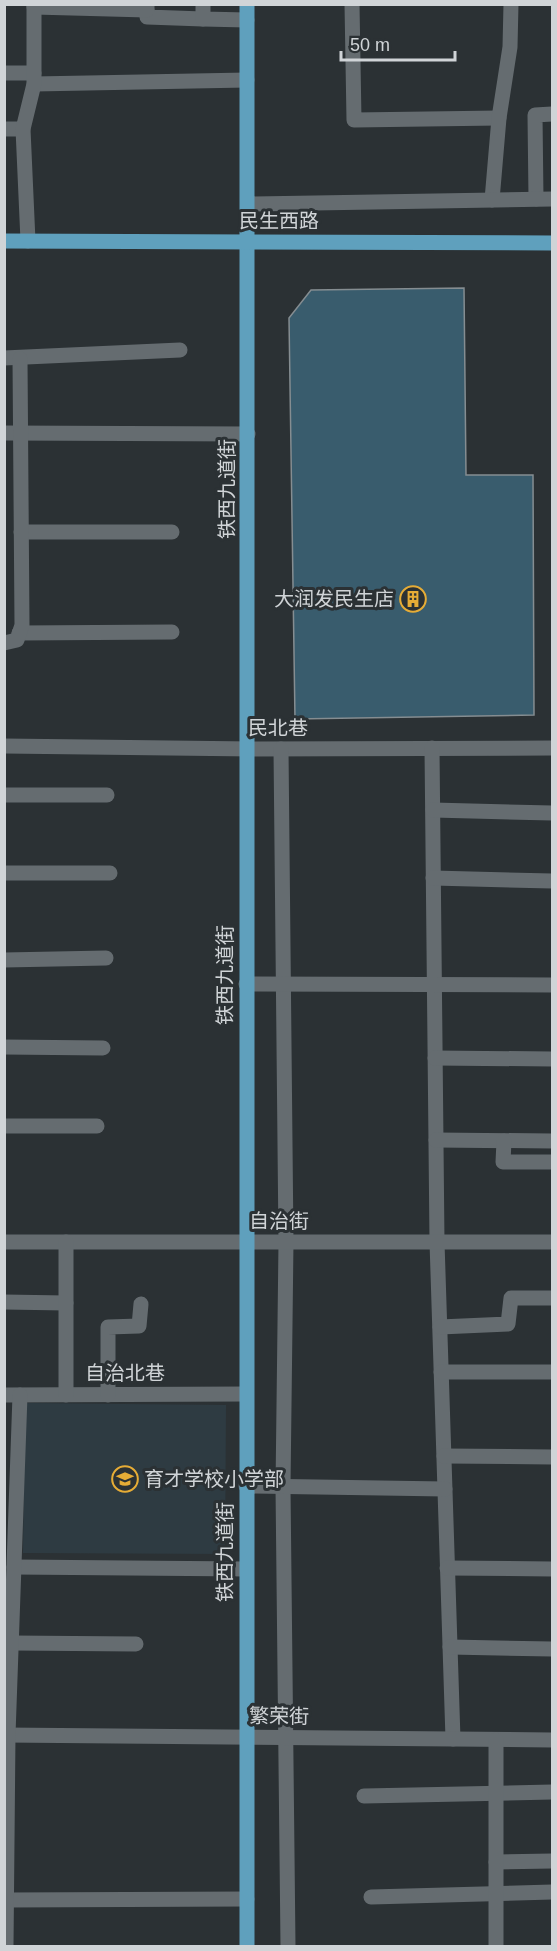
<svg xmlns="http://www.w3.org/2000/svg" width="557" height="1951" font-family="Arial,'Noto Sans SC',sans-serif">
	<rect width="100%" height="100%" fill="#2b3134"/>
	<polygon fill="#2e3b42" points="25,1403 226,1405 225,1554 23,1553"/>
	<polygon fill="#395c6d" stroke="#858d91" stroke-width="1.5" points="464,288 466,475 533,475 534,715 295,719 289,318 311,290"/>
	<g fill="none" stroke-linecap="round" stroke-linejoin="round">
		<g stroke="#656c70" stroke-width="15">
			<polyline points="147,4 147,17 203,19"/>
			<polyline points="203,4 203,19 247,20"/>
			<polyline points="352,4 354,120 499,118"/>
			<polyline points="34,7 147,10"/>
			<polyline points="4,73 34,73"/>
			<polyline points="34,84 247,80"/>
			<polyline points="4,129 23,129"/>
			<polyline points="536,199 535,115 552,114"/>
			<polyline points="492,200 499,118 510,47 511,4"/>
			<polyline points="248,204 552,199"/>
			<polyline points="28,241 23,129 34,84 34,4"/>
			<polyline points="4,358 180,350"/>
			<polyline points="4,433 248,434"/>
			<polyline points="21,532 172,532"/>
			<polyline points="19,633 172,632"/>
			<polyline points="4,643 17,640 22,625 20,359"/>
			<polyline points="4,746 253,749 552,748"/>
			<polyline points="432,748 437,1242 453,1739"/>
			<polyline points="281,749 286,1242 283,1487 288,1946"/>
			<polyline points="4,795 107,795"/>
			<polyline points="433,810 552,813"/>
			<polyline points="4,873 110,873"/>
			<polyline points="433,878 552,881"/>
			<polyline points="4,960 106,958"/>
			<polyline points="246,984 552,985"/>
			<polyline points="4,1047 103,1048"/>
			<polyline points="435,1058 552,1059"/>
			<polyline points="4,1126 97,1126"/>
			<polyline points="436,1140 552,1141"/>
			<polyline points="504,1141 503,1162 552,1162"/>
			<polyline points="4,1242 552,1242"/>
			<polyline points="4,1302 66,1303"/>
			<polyline points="440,1327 508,1324 511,1298 552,1298"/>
			<polyline points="441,1372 552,1372"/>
			<polyline points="4,1395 246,1394"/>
			<polyline points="66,1395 66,1242"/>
			<polyline points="108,1395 108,1327 139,1326 141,1304"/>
			<polyline points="444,1456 552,1457"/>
			<polyline points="246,1486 445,1489"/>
			<polyline points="14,1567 246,1569"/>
			<polyline points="447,1568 552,1569"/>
			<polyline points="12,1643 136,1644"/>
			<polyline points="450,1647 552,1649"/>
			<polyline points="4,1735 552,1740"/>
			<polyline points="364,1796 552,1792"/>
			<polyline points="496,1862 552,1861"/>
			<polyline points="371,1897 552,1892"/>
			<polyline points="6,1900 247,1899"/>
			<polyline points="6,1946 8,1735 20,1395"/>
			<polyline points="496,1946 496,1740"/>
		</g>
		<g stroke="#5fa0bd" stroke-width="15">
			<polyline points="247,4 247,1946"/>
			<polyline points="4,241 552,243"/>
		</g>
	</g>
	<defs>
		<g id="building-ring" transform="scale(1.35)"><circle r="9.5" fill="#2b3134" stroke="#e6ac36" stroke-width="1.5"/><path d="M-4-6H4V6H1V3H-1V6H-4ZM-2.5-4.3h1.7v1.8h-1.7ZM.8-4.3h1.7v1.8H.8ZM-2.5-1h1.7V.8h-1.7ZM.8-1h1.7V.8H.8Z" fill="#e6ac36"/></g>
		<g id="school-ring" transform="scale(1.35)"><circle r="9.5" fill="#2b3134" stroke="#e6ac36" stroke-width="1.5"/><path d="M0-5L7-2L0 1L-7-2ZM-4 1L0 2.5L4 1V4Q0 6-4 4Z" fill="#e6ac36"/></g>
	</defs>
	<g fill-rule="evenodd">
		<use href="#building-ring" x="413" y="599"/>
		<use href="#school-ring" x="125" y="1479"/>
	</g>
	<g text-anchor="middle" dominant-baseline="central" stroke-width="6" stroke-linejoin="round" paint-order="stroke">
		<g font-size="20" fill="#d0d4d7" stroke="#2b3134">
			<text x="279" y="221">民生西路</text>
			<text transform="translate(227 489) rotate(-90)">铁西九道街</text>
			<text x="278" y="728">民北巷</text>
			<text transform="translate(225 975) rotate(-90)">铁西九道街</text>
			<text x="279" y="1221">自治街</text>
			<text x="125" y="1373">自治北巷</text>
			<text transform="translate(225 1552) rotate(-90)">铁西九道街</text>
			<text transform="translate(279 1716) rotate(1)">繁荣街</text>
		</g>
		<g font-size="20" fill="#d0d4d7" stroke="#2b3134" text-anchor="end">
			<text x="394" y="599">大润发民生店</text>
			<text x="144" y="1479" text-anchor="start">育才学校小学部</text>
		</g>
	</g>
	<rect width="557" height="1951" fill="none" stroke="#d0d4d7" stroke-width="12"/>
	<path d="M341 51v9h114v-9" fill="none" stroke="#d0d4d7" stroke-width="3"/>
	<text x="350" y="51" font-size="18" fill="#d0d4d7" stroke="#2b3134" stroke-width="4.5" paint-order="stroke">50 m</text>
</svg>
